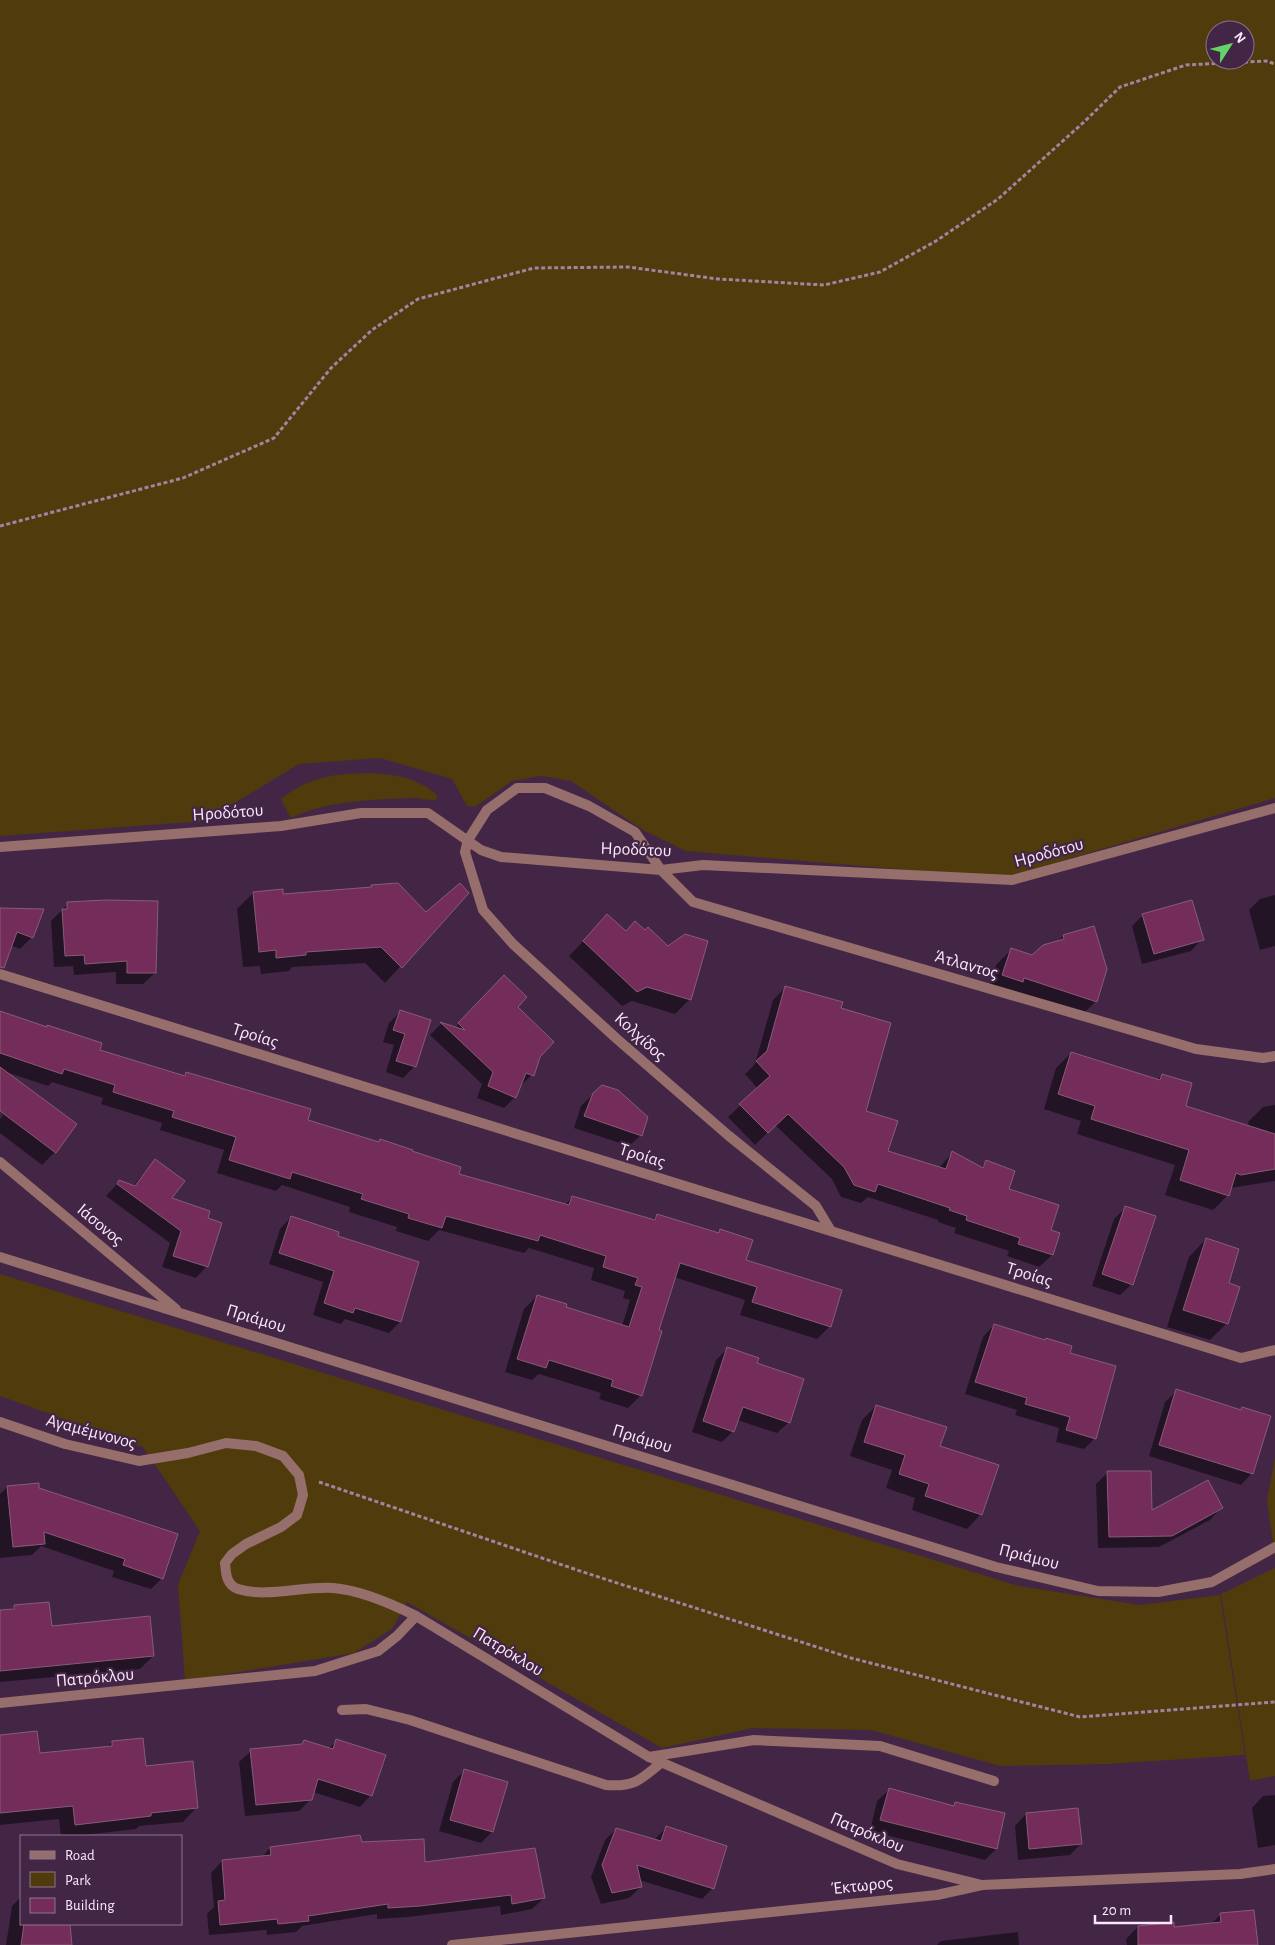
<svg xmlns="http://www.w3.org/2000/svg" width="1275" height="1945" font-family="'Alegreya Sans',sans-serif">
	<rect width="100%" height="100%" fill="#432646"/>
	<g fill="#4f3b0b" fill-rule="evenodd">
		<path d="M0 0H1275V798L1003 878 686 851 643 830 571 781 541 776 512 781 475 807 467 806 452 779 380 758 299 764 205 821 0 836ZM1215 30H1245V60H1215Z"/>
		<path d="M369 773C397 775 414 776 437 795L436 800C428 801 421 798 413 798 379 799 324 801 294 817H290L281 799C310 776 333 774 369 773Z"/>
		<polygon points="0,1274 1019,1586 1140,1605 1220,1595 1245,1755 1108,1764 1000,1766 871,1730 753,1728 662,1748 407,1602 392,1629 354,1653 185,1681 178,1585 200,1531 143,1447 0,1396"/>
		<polygon points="1275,1457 1275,1559 1267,1500"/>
		<polygon points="1275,1568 1275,1776 1250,1781 1221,1594"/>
	</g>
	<g fill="#0007">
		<polygon points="372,886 426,914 468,893 385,983 365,963 292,967 289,971 261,974 260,966 243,967 237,909 253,893 282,896 370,888"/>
		<polygon points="1275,895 1275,946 1260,950 1249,910 1260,899"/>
		<polygon points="68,904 155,973 143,984 116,984 116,972 74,975 73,966 54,967 51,921"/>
		<polygon points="0,910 32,937 20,949 7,944 0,949"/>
		<polygon points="1143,915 1202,939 1191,951 1142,964 1132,926"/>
		<polygon points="593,931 690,999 675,1014 632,1001 622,1006 569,956"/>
		<polygon points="1063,936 1096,1001 1080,1017 987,991 996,965 1011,950 1032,956 1057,942"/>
		<polygon points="786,987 840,1009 865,1111 886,1152 939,1168 952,1153 980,1168 986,1162 1008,1190 1049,1230 1058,1233 1052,1255 1039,1267 1007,1256 1009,1251 954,1233 956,1228 938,1222 938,1220 868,1197 861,1203 841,1197 832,1179 775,1125 755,1145 728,1117 758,1089 745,1074 755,1064 773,1000"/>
		<polygon points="492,988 517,1007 539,1057 532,1075 520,1086 515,1097 504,1108 477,1098 482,1084 430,1035 441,1024 455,1028"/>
		<polygon points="0,1012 46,1028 48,1026 98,1050 183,1077 186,1073 306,1121 377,1143 380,1141 411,1152 457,1175 565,1205 572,1197 652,1220 658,1215 717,1234 720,1230 745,1261 830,1326 817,1339 740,1315 745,1300 674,1277 657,1331 641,1395 628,1408 599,1399 601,1393 539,1374 532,1380 505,1372 524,1309 537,1296 564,1308 622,1326 630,1300 623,1298 625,1291 591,1280 594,1268 529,1248 524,1253 439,1230 428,1241 396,1231 397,1227 349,1212 350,1207 282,1185 276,1191 217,1173 224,1150 160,1130 162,1123 101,1104 103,1098 52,1082 48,1086 6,1072 55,1152 42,1165 0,1133 0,1119 3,1115 0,1112"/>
		<polygon points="400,1012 415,1066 403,1078 386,1072 394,1045 383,1042 389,1023"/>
		<polygon points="1071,1053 1157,1080 1162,1075 1184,1107 1249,1127 1248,1122 1263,1107 1275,1105 1275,1181 1230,1188 1228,1195 1213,1210 1165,1195 1175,1165 1077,1134 1081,1121 1044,1109 1056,1068"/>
		<polygon points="593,1094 641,1135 629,1146 574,1128 581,1106"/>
		<polygon points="155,1160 170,1199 206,1219 207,1266 196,1278 162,1267 170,1243 106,1196 119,1182 133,1186"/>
		<polygon points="1126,1207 1132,1284 1120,1295 1092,1286 1114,1219"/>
		<polygon points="291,1217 336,1237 400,1322 389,1333 345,1319 341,1324 313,1315 323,1282 269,1264 280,1229"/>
		<polygon points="1206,1239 1227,1284 1227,1323 1210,1340 1167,1327 1189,1257"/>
		<polygon points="994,1325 1044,1341 1046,1339 1069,1353 1095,1438 1084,1449 1056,1442 1059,1428 1015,1415 1017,1410 965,1394 983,1337"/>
		<polygon points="727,1349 755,1364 789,1422 777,1433 737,1420 733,1431 722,1442 692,1432 716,1360"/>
		<polygon points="1177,1391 1240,1411 1242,1408 1252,1473 1241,1485 1149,1456 1165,1402"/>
		<polygon points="876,1406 939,1447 981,1514 967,1529 912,1510 915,1498 886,1488 892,1470 850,1456 862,1420"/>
		<polygon points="1107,1473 1151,1512 1221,1508 1210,1520 1159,1547 1098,1548 1096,1484"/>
		<polygon points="7,1487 38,1489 162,1578 151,1589 112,1577 114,1571 41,1546 32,1555 0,1558 0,1494"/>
		<polygon points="15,1606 50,1627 153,1656 140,1669 0,1682 0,1612 10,1610"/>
		<polygon points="304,1741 328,1749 337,1741 371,1795 360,1807 313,1792 311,1799 299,1811 245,1816 239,1762 251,1751 299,1746"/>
		<polygon points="112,1742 196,1808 183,1822 139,1826 136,1829 76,1836 61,1836 59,1819 0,1825 0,1744 39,1754 107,1748"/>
		<polygon points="464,1771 506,1783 492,1832 481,1843 439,1831 453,1782"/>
		<polygon points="889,1790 952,1806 956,1803 1004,1814 996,1849 985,1860 870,1831 877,1801"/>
		<polygon points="1275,1795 1275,1845 1258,1848 1252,1808 1263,1796"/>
		<polygon points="1026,1814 1081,1844 1070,1855 1018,1860 1015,1826"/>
		<polygon points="666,1828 713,1888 702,1899 639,1880 641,1887 629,1898 601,1904 591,1877 605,1840 616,1829 654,1840"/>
		<polygon points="360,1843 424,1863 544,1898 532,1909 501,1915 500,1906 408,1917 377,1919 377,1914 302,1926 296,1932 267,1935 266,1930 209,1935 207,1914 214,1907 211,1873 222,1861 261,1858 270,1848"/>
		<polygon points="21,1897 21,1924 69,1924 71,1945 6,1945 12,1906"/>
		<polygon points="1221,1914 1256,1945 1127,1945 1126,1939 1138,1927 1173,1928 1211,1924"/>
		<polygon points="1018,1932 1019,1945 937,1945 941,1941"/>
	</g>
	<g fill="#742d5a" stroke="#875c75">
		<polygon points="398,883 426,912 460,883 469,893 402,968 381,947 306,952 306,955 276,958 276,950 259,952 253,892 283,889 283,894 372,887 371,885"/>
		<polygon points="106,900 158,901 156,973 127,973 127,961 85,964 84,955 65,956 62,909 67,909 67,902"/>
		<polygon points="1192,900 1204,940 1154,954 1142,914"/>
		<polygon points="0,908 44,909 33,938 17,932 4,968 0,967"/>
		<polygon points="607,914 626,931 635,921 645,930 648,927 668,946 685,934 708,941 691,1000 647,987 637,992 583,941"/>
		<polygon points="1094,926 1107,969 1097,1002 1024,978 1023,982 1002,975 1011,948 1032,955 1043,945 1064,939 1063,935"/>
		<polygon points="504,975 527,997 518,1007 554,1042 540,1057 534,1076 526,1073 516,1098 488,1086 493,1072 440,1022 465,1030 458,1023"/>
		<polygon points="785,986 843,1002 841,1008 891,1023 866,1111 898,1121 888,1151 946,1169 952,1151 983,1168 986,1160 1015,1171 1009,1189 1059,1205 1051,1230 1060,1233 1053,1255 1018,1244 1020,1238 966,1220 967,1216 949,1210 950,1208 878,1184 875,1192 854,1185 844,1167 788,1114 768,1133 739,1104 770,1076 756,1061 767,1051"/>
		<polygon points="400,1010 431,1020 416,1067 396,1061 405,1034 393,1030"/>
		<polygon points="0,1011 47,1027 47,1025 102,1043 100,1050 185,1076 186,1072 311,1109 308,1120 379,1142 380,1139 413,1150 412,1151 461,1167 459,1174 569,1205 572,1196 655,1220 657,1214 719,1233 720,1229 753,1240 746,1260 842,1290 831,1327 752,1302 757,1287 680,1263 659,1330 662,1331 642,1396 611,1386 613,1380 549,1360 546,1368 517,1359 537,1295 567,1304 566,1307 629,1327 642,1287 635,1285 638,1278 603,1267 606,1256 540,1235 538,1241 446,1216 442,1228 408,1218 409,1214 361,1199 363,1194 292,1172 290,1179 229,1160 236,1137 172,1117 174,1111 113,1092 115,1085 64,1069 62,1074 0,1053"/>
		<polygon points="1071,1052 1160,1080 1162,1074 1192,1083 1186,1106 1275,1134 1275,1169 1241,1175 1236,1173 1229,1196 1180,1180 1189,1150 1091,1119 1095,1106 1058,1094"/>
		<polygon points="0,1067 77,1124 56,1153 0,1111"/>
		<polygon points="602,1085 618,1090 648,1117 642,1136 584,1116 593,1093"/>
		<polygon points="155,1159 185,1181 172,1198 210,1211 208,1218 222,1223 208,1267 173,1256 181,1231 117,1184 119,1180 135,1186"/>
		<polygon points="1125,1206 1156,1216 1133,1285 1102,1274"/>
		<polygon points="291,1216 339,1232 338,1236 419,1262 401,1322 355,1308 353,1313 324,1303 334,1271 279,1253"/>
		<polygon points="1206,1238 1239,1249 1229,1283 1240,1287 1228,1324 1183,1310"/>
		<polygon points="994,1324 1045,1340 1046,1338 1072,1346 1070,1353 1116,1366 1096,1439 1066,1430 1070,1417 1025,1404 1027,1398 975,1382"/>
		<polygon points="727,1347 759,1358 757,1363 804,1379 790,1423 743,1407 734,1432 703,1421"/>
		<polygon points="1176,1389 1241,1410 1242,1407 1271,1416 1253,1474 1159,1445"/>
		<polygon points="876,1405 947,1427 940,1446 999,1465 982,1515 925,1496 929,1484 899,1474 905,1455 864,1442"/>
		<polygon points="1107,1471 1151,1471 1152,1510 1208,1480 1223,1508 1172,1536 1109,1537"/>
		<polygon points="39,1483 39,1488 178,1534 163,1579 123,1565 125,1559 44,1532 45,1544 13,1547 7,1486"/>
		<polygon points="49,1602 52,1626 150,1616 154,1656 0,1671 0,1610 14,1609 14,1605"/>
		<polygon points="37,1731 40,1753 112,1746 112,1741 143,1738 146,1766 193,1761 198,1808 151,1813 151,1816 75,1825 73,1806 0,1813 0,1735"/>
		<polygon points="336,1739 386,1755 372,1796 318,1779 312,1800 256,1805 250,1749 302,1744 304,1740 333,1749"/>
		<polygon points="464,1769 508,1782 493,1832 450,1820"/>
		<polygon points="889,1788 954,1806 955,1802 1005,1813 997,1849 880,1820"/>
		<polygon points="1078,1808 1082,1844 1029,1849 1026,1813"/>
		<polygon points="666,1826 727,1846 714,1889 637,1865 642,1887 612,1893 602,1865 616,1828 661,1841"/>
		<polygon points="360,1835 362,1842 424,1839 425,1862 535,1848 545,1898 512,1904 511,1895 420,1906 388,1908 388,1904 308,1916 309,1921 278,1924 277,1919 220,1925 218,1901 225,1900 222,1860 271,1855 270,1847"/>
		<polygon points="1254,1910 1258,1945 1138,1945 1138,1926 1174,1922 1174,1927 1221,1922 1220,1913"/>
		<polygon points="24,1924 70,1924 72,1945 21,1945"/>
	</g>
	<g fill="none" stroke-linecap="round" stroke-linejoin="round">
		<g stroke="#9e86a0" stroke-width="3" stroke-dasharray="4 2.5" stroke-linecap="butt">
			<polyline points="0,526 183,478 274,438 331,368 372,330 418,299 534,268 628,267 718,279 824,285 880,272 936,241 998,199 1084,122 1120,87 1186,65 1266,61 1275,64"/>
			<polyline points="319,1482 583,1572 851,1658 1080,1717 1275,1702"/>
		</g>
		<polyline stroke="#966e6b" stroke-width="10" points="649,1757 754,1740 880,1746 994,1781"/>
		<g stroke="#966e6b" stroke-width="10">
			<polyline points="0,847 281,826 361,813 428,813 481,850 501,857 661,870 703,865 1012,880 1275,808"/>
			<polyline points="0,974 1241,1358 1275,1350"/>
			<polyline points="0,1162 176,1309"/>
			<polyline points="831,1231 816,1206 729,1136 617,1039 513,944 483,910 465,852 468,840 487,810 517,788 545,788 589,806 635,832 661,870 693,902 1196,1049 1263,1058 1275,1056"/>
			<polyline points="0,1257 996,1567 1098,1591 1158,1592 1212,1582 1275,1547"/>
			<path d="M0 1422 65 1444 139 1461 188 1453 226 1443 256 1446 283 1456 299 1475 303 1495 297 1515 281 1527 246 1544 232 1554 225 1563C226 1573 226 1585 238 1589 266 1598 303 1586 333 1588 361 1590 392 1604 416 1616L649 1757 897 1864 982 1885"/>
			<polyline points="0,1703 315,1671 378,1651 397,1636 416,1616"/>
			<path d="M342 1710 366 1709 410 1720 606 1785C635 1787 640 1780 662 1762"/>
			<polyline points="452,1945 937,1895 982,1885 1240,1874 1275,1869"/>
		</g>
	</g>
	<g text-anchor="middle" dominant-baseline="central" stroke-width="4.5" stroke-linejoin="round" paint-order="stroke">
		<g font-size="18" fill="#fbe8fc" stroke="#432646">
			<text transform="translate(228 813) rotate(-4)">Ηροδότου</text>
			<text transform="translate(636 850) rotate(2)">Ηροδότου</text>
			<text transform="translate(1049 853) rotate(-15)">Ηροδότου</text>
			<text transform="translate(966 965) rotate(16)">Άτλαντος</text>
			<text transform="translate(255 1036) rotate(17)">Τροίας</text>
			<text transform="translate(640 1037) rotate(42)">Κολχίδος</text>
			<text transform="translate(642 1156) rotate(17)">Τροίας</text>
			<text transform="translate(100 1225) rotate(40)">Ιάσονος</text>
			<text transform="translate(1029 1275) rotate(17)">Τροίας</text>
			<text transform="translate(256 1319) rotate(17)">Πριάμου</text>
			<text transform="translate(91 1432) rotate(15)">Αγαμέμνονος</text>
			<text transform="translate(642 1439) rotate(17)">Πριάμου</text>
			<text transform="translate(1029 1557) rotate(14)">Πριάμου</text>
			<text transform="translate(508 1652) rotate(31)">Πατρόκλου</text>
			<text transform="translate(95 1678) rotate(-5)">Πατρόκλου</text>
			<text transform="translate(867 1833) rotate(23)">Πατρόκλου</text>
			<text transform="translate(862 1886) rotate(-6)">Έκτωρος</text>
		</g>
	</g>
	<rect x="20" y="1835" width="162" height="90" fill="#432646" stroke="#8d748f"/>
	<rect x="30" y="1851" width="25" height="8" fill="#966e6b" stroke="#8d748f"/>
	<text x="65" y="1860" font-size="15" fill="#fbe8fc">Road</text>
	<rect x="30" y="1872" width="25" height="15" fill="#4f3b0b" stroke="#8d748f"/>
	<text x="65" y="1885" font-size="15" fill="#fbe8fc">Park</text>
	<rect x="30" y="1898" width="25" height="15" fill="#742d5a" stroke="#8d748f"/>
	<text x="65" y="1910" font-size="15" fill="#fbe8fc">Building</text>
	<g transform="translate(1230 45) rotate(54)"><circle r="24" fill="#432646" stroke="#8d748f"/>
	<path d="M0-4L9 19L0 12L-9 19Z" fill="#64d468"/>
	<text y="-8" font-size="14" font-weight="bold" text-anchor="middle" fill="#fbe8fc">N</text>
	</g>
	<path d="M1095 1915v8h76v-8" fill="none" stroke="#fbe8fc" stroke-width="2.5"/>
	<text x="1102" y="1915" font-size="15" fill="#fbe8fc" stroke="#432646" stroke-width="4" paint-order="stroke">20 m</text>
</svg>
